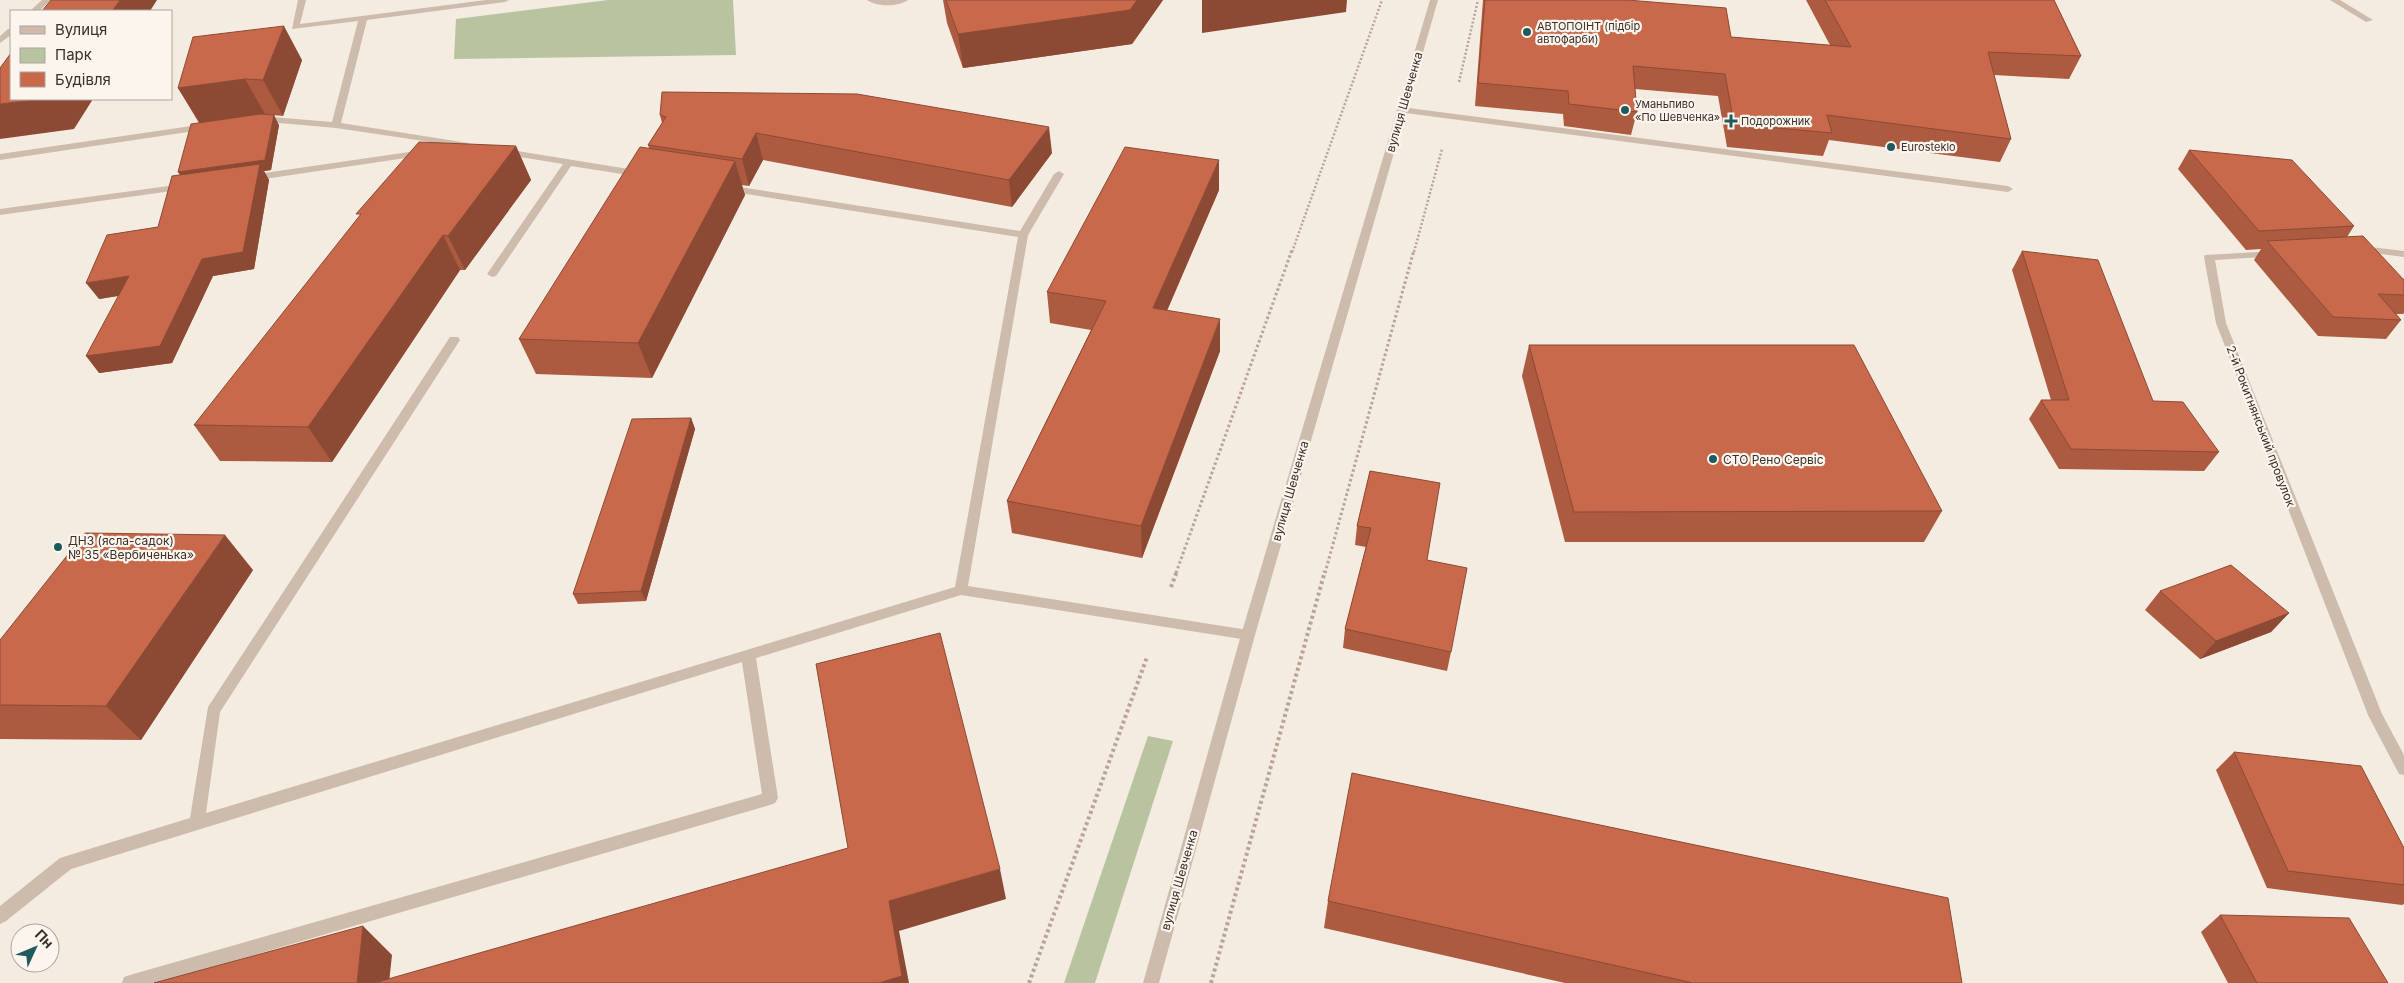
<svg xmlns="http://www.w3.org/2000/svg" width="2404" height="983" font-family="Inter,sans-serif">
	<rect width="100%" height="100%" fill="#f4ebe1"/>
	<g fill="#b8c4a0">
		<polygon points="608,0 733,0 736,55 454,59 456,19"/>
		<polygon points="1148,736 1173,741 1095,983 1064,983"/>
	</g>
	<g fill="none" stroke-linecap="round" stroke-linejoin="round">
		<g stroke="#b9a596" stroke-width="2.5" stroke-dasharray="2 2" stroke-linecap="butt">
			<polyline points="1459,82 1478,0"/>
			<polyline points="1292,252 1382,0"/>
			<polyline points="1414,252 1442,149"/>
		</g>
		<g stroke="#b9a596" stroke-width="3" stroke-dasharray="2.5 2.5" stroke-linecap="butt">
			<polyline points="1176,573 1292,250"/>
			<polyline points="1325,573 1414,250"/>
		</g>
		<g stroke="#b9a596" stroke-width="4" stroke-dasharray="3 3" stroke-linecap="butt">
			<polyline points="1171,587 1177,571"/>
			<polyline points="1029,983 1147,657"/>
			<polyline points="1211,983 1325,571"/>
		</g>
		<g fill="#cdbbac" fill-rule="evenodd">
			<polygon points="298,0 306,0 300,24 486,0 509,0 505,2 367,20 341,123 468,143 471,144 471,148 336,128 257,121 255,119 260,116 332,122 358,21 292,29"/>
			<path d="M867 0H908C898 7 877 7 867 0Z"/>
			<polygon points="2330,0 2340,0 2373,20 2366,22"/>
			<polygon points="1401,107 2008,186 2013,189 2008,192 1398,112 1396,110"/>
			<polygon points="205,124 210,127 208,129 0,160 0,154"/>
			<polygon points="505,149 641,171 646,174 641,177 571,166 496,276 492,277 487,274 563,164 502,154 500,152"/>
			<polygon points="423,150 428,153 426,155 250,181 245,178 250,175"/>
			<polygon points="1059,171 1064,174 1028,235 968,586 1248,630 1253,631 1255,635 1253,639 1248,640 961,595 756,658 778,798 775,803 770,805 158,983 122,983 124,977 130,975 762,794 742,662 71,869 6,921 0,924 0,906 60,858 190,818 208,707 450,337 458,337 460,340 220,712 206,813 955,587 1018,237 727,191 722,188 727,185 1020,231 1054,174"/>
			<polygon points="183,184 188,187 186,189 0,215 0,209"/>
		</g>
		<g fill="#cdbbac" fill-rule="evenodd">
			<polygon points="42,0 51,0 39,11 30,11"/>
			<polygon points="8,29 11,29 11,35 0,43 0,36"/>
			<polygon points="2362,246 2404,251 2404,257 2358,251 2358,247"/>
			<polygon points="2275,251 2280,254 2279,256 2215,260 2226,323 2382,714 2404,755 2404,775 2399,774 2368,715 2216,323 2204,257 2205,255"/>
		</g>
		<polygon fill="#cdbbac" fill-rule="evenodd" points="1430,0 1438,0 1255,635 1159,983 1143,983 1241,635"/>
	</g>
	<g fill="#ac5a40">
		<polygon points="943,0 1163,0 1132,44 963,68 947,23"/>
		<polygon points="1483,0 1627,0 1731,37 1830,45 1806,0 2054,0 2081,56 2069,79 1994,75 2011,139 2000,162 1829,140 1823,156 1727,147 1718,96 1635,89 1637,112 1631,135 1564,126 1563,114 1475,106"/>
		<polygon points="302,60 283,116 262,114 279,125 271,170 264,171 269,180 254,269 213,276 172,363 99,373 118,296 99,299 158,227 180,174 178,172 199,123 178,88"/>
		<polygon points="660,115 1052,153 1012,207 763,160 749,186 741,185 745,195 652,378 536,374 519,339 649,148 648,145 662,123"/>
		<polygon points="516,146 531,180 465,270 460,270 332,462 220,461 194,425"/>
		<polygon points="2189,150 2354,226 2347,237 2404,280 2404,313 2403,314 2396,314 2401,320 2386,339 2318,336 2254,260 2261,249 2246,250 2178,169"/>
		<polygon points="1219,190 1167,311 1220,351 1142,558 1012,533 1007,501 1091,330 1050,323 1047,292"/>
		<polygon points="2022,251 2153,401 2219,452 2204,471 2059,469 2029,419 2041,400 2051,400 2012,270"/>
		<polygon points="1529,345 1942,511 1924,542 1565,542 1522,376"/>
		<polygon points="691,418 695,429 646,601 578,604 573,594"/>
		<polygon points="1370,471 1427,560 1451,652 1447,671 1343,648 1345,629 1366,547 1355,545 1357,526"/>
		<polygon points="253,570 141,740 0,739 0,640"/>
		<polygon points="2160,591 2289,613 2271,632 2200,659 2145,610"/>
		<polygon points="2234,752 2404,848 2404,904 2402,905 2267,888 2216,770"/>
		<polygon points="1328,901 1962,983 1565,983 1324,928"/>
		<polygon points="2220,915 2388,983 2228,983 2201,932"/>
	</g>
	<g fill="#8c4a34">
		<polygon points="120,0 157,0 150,11 112,11"/>
		<polygon points="1137,0 1163,0 1132,44 963,68 958,34"/>
		<polygon points="1202,0 1347,0 1346,12 1202,33"/>
		<polygon points="284,26 302,60 283,116 263,80"/>
		<polygon points="245,79 265,114 200,123 178,88"/>
		<polygon points="43,99 93,99 74,129 0,139 0,104"/>
		<polygon points="274,115 279,125 271,170 264,171 269,180 254,269 213,276 172,363 99,373 86,356 185,182 178,172"/>
		<polygon points="1049,127 1052,153 1012,207 1009,180"/>
		<polygon points="756,133 763,160 749,186 742,159"/>
		<polygon points="516,146 531,180 465,270 448,236"/>
		<polygon points="1219,160 1219,190 1154,340 1153,308"/>
		<polygon points="735,161 745,195 652,378 638,343"/>
		<polygon points="443,235 460,270 332,462 308,427"/>
		<polygon points="129,276 141,292 99,299 86,283"/>
		<polygon points="1220,319 1220,351 1142,558 1141,526"/>
		<polygon points="691,418 695,429 646,601 641,591"/>
		<polygon points="225,535 253,570 141,740 106,706"/>
		<polygon points="2289,613 2271,632 2200,659 2216,641"/>
		<polygon points="1000,869 1006,899 899,931 909,983 879,983 889,901"/>
		<polygon points="363,926 392,955 389,983 357,983"/>
	</g>
	<g fill="#c8694b" stroke="#8c4a34">
		<polygon points="51,0 120,0 112,11 42,11"/>
		<polygon points="946,0 1137,0 1130,10 958,34"/>
		<polygon points="1485,0 1627,0 1726,8 1731,37 1851,47 1825,0 2054,0 2081,56 1988,52 2011,139 1827,115 1832,133 1734,124 1725,74 1633,66 1637,112 1569,104 1568,91 1478,83"/>
		<polygon points="284,26 263,80 245,79 178,88 193,37"/>
		<polygon points="11,53 11,99 43,99 0,104 0,68"/>
		<polygon points="662,92 857,94 1049,127 1009,180 756,133 742,159 648,145 666,117 660,115"/>
		<polygon points="260,114 274,115 265,160 178,172 191,124"/>
		<polygon points="419,142 516,146 448,236 443,235 308,427 194,425 361,214 356,214"/>
		<polygon points="640,147 735,161 638,343 519,339"/>
		<polygon points="1125,147 1219,160 1153,308 1220,319 1141,526 1007,501 1106,301 1047,292"/>
		<polygon points="2189,150 2292,160 2354,226 2259,231"/>
		<polygon points="260,164 243,252 202,259 160,346 86,356 129,276 86,283 107,235 158,227 172,176"/>
		<polygon points="2363,236 2404,280 2404,295 2378,294 2401,320 2333,317 2267,241"/>
		<polygon points="2022,251 2098,260 2153,401 2183,402 2219,452 2071,449 2041,400 2069,400"/>
		<polygon points="1529,345 1854,345 1942,511 1574,512"/>
		<polygon points="691,418 641,591 573,594 632,419"/>
		<polygon points="1370,471 1440,483 1427,560 1467,568 1451,652 1345,629 1371,528 1357,526"/>
		<polygon points="85,533 225,535 106,706 0,705 0,640"/>
		<polygon points="2231,565 2289,613 2216,641 2160,591"/>
		<polygon points="940,633 1000,869 889,901 902,976 879,983 374,983 848,848 816,664"/>
		<polygon points="2234,752 2361,766 2404,848 2404,885 2288,871"/>
		<polygon points="1352,773 1948,898 1962,983 1693,983 1328,901"/>
		<polygon points="2220,915 2349,918 2388,983 2257,983"/>
		<polygon points="363,926 357,983 154,983"/>
	</g>
	<g fill="#1f5a5e" stroke="#fbf5ee" stroke-width="2">
		<circle cx="1527" cy="32" r="5"/>
		<circle cx="1625" cy="110" r="5"/>
		<path d="M1728.5 113.5h5v5h5v5h-5v5h-5v-5h-5v-5h5z"/>
		<circle cx="1891" cy="147" r="5"/>
		<circle cx="1713" cy="459" r="5"/>
		<circle cx="58" cy="547" r="5"/>
	</g>
	<g text-anchor="middle" dominant-baseline="central" stroke-width="4.5" stroke-linejoin="round" paint-order="stroke">
		<g font-size="11" fill="#3b302b" stroke="#fbf5ee" text-anchor="start">
			<text x="1537" y="26">АВТОПОІНТ (підбір<tspan x="1537" dy="13">автофарби)</tspan></text>
			<text x="1635" y="104">Уманьпиво<tspan x="1635" dy="13">«По Шевченка»</tspan></text>
			<text x="1741" y="121">Подорожник</text>
			<text x="1901" y="147">Eurosteklo</text>
		</g>
		<g font-size="12" fill="#3b302b" stroke="#fbf5ee">
			<text transform="translate(1404 102) rotate(-74)">вулиця Шевченка</text>
			<text transform="translate(2261 426) rotate(69)">2-й Рокитнянський провулок</text>
			<text transform="translate(1290 491) rotate(-74)">вулиця Шевченка</text>
			<text transform="translate(1179 880) rotate(-74)">вулиця Шевченка</text>
		</g>
		<g font-size="12" fill="#3b302b" stroke="#fbf5ee" text-anchor="start">
			<text x="1723" y="459">СТО Рено Сервіс</text>
			<text x="68" y="540">ДНЗ (ясла-садок)<tspan x="68" dy="14">№ 35 «Вербиченька»</tspan></text>
		</g>
	</g>
	<rect x="10" y="10" width="162" height="90" fill="#fbf5ee" stroke="#aea6a0"/>
	<rect x="20" y="26" width="25" height="8" fill="#cdbbac" stroke="#aea6a0"/>
	<text x="55" y="35" font-size="15" fill="#3b302b">Вулиця</text>
	<rect x="20" y="48" width="25" height="15" fill="#b8c4a0" stroke="#aea6a0"/>
	<text x="55" y="60" font-size="15" fill="#3b302b">Парк</text>
	<rect x="20" y="72" width="25" height="15" fill="#c8694b" stroke="#aea6a0"/>
	<text x="55" y="85" font-size="15" fill="#3b302b">Будівля</text>
	<g transform="translate(35 948) rotate(46)"><circle r="24" fill="#fbf5ee" stroke="#aea6a0"/>
	<path d="M0-4L9 19L0 12L-9 19Z" fill="#1f5a5e"/>
	<text y="-8" font-size="14" font-weight="bold" text-anchor="middle" fill="#3b302b">Пн</text>
	</g>
</svg>
